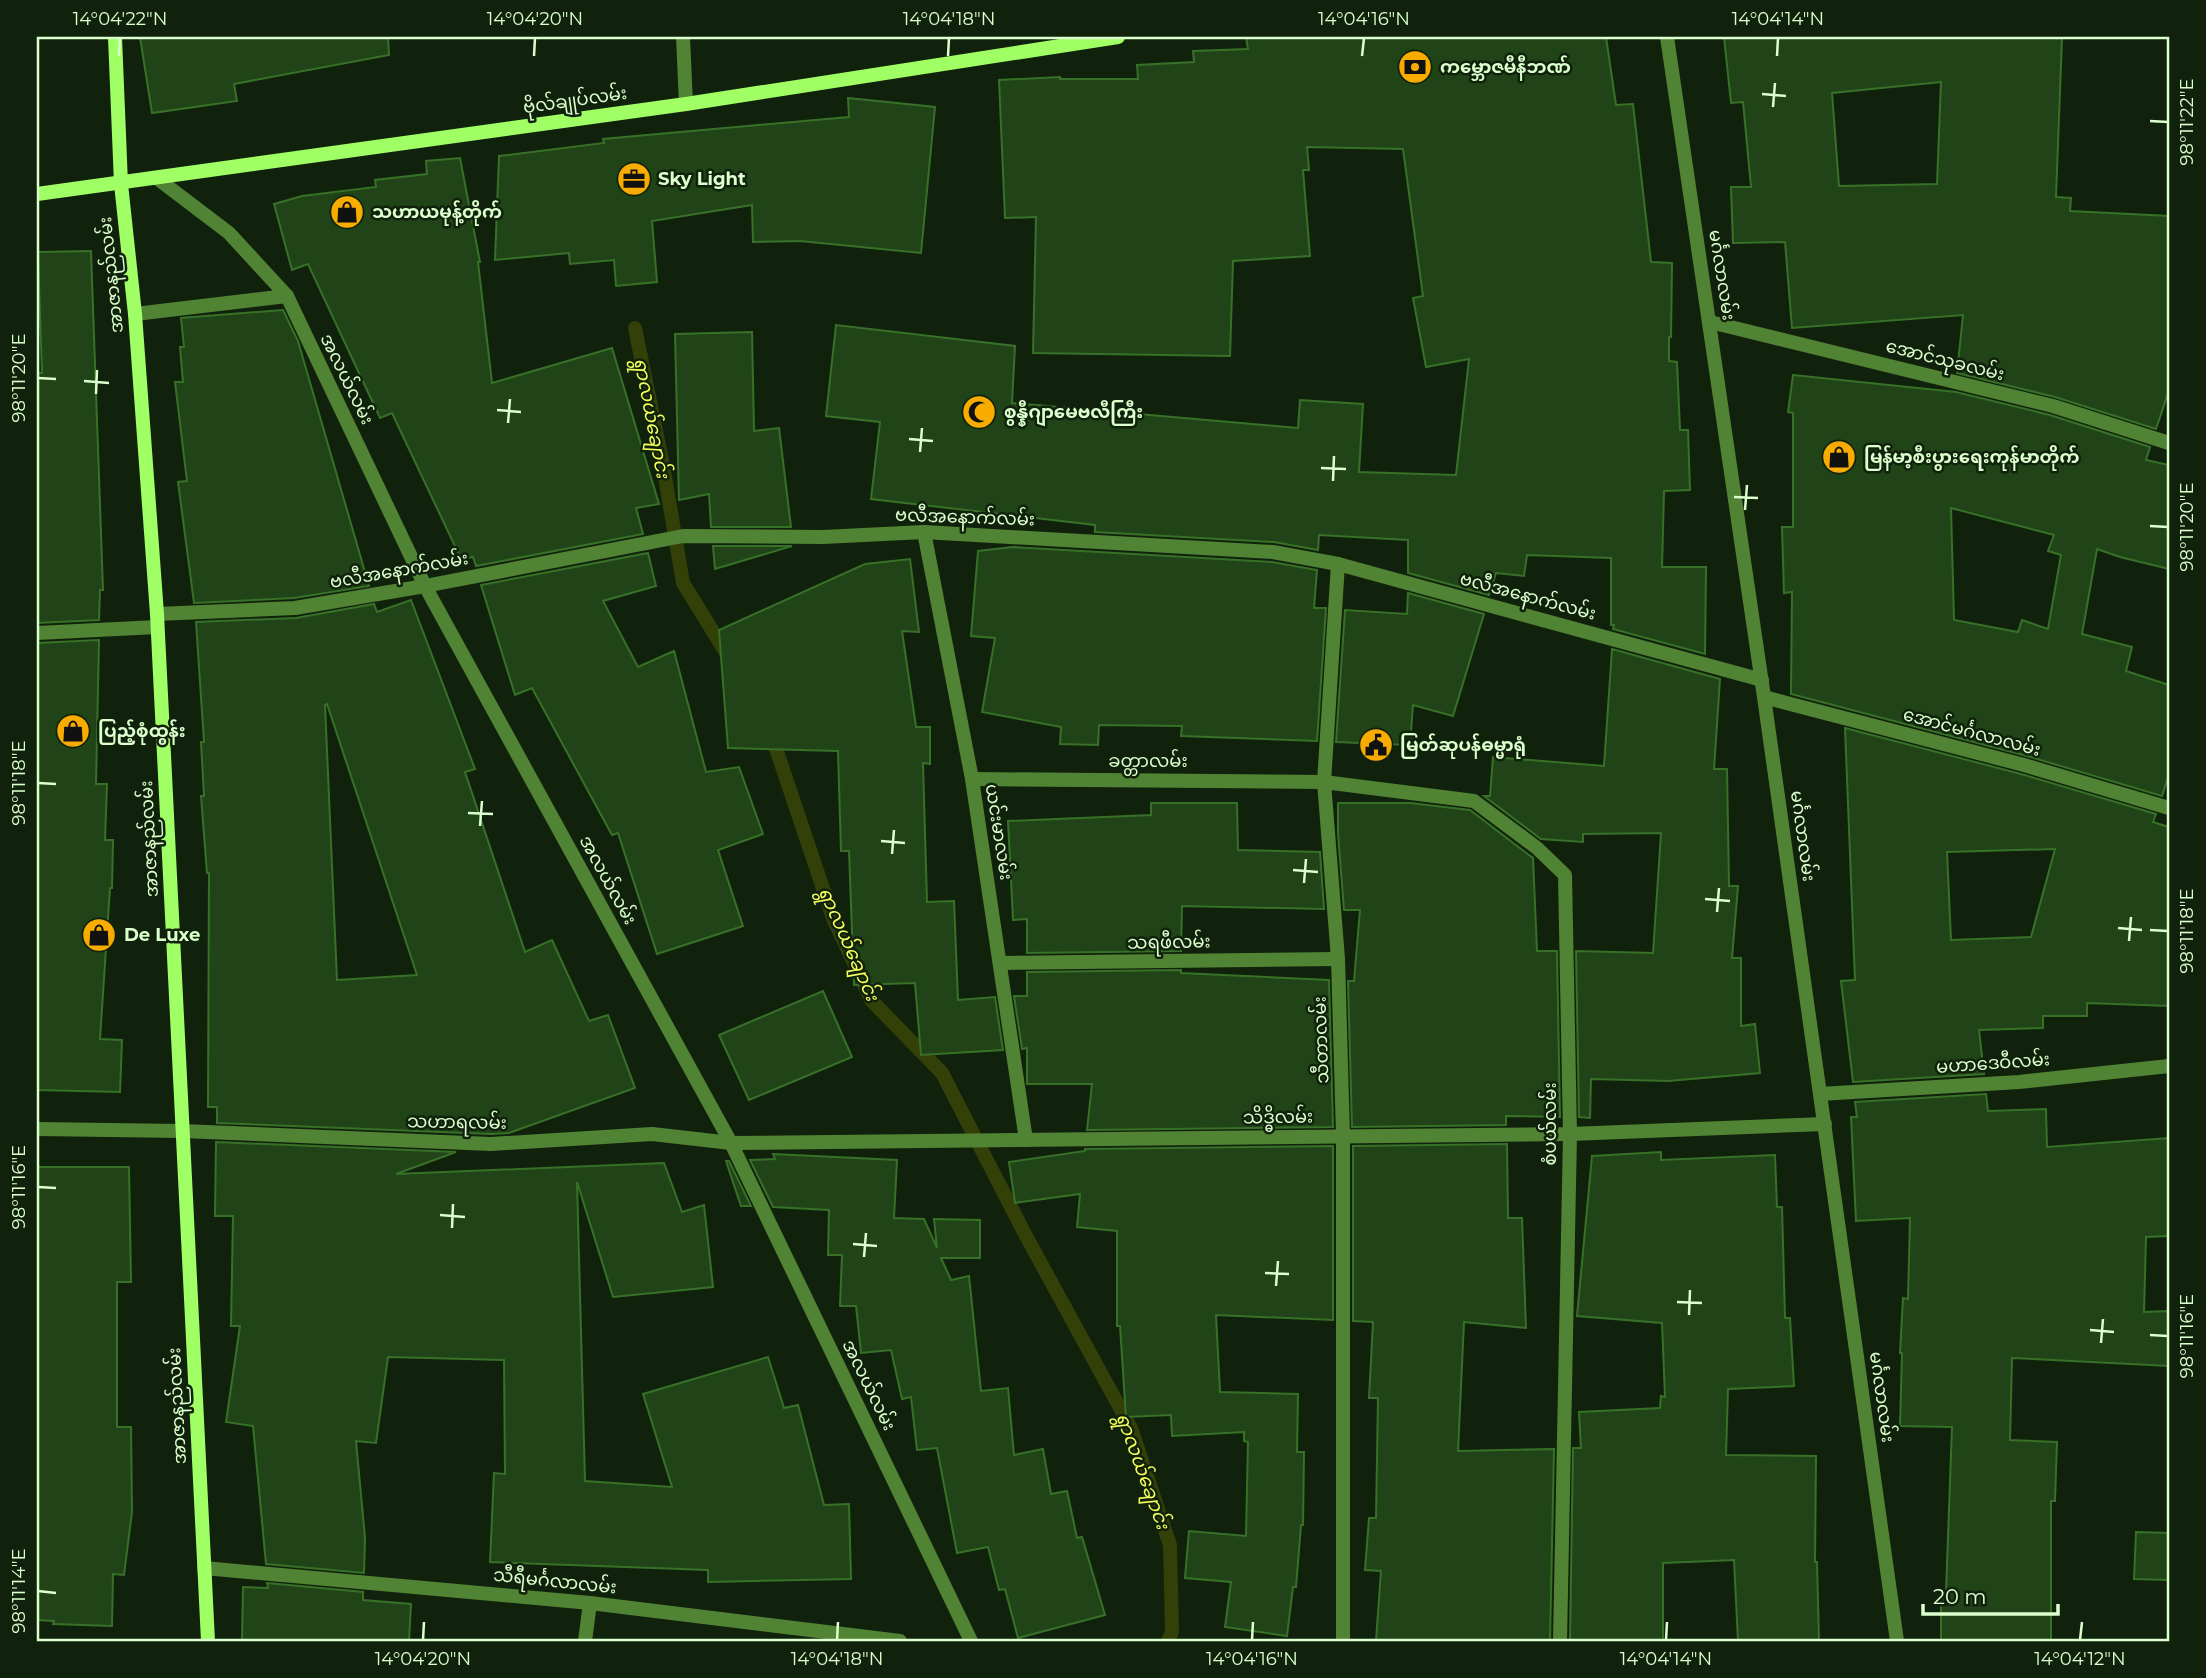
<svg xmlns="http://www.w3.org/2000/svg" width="2206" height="1678" font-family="Montserrat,'Noto Sans Myanmar',sans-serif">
	<rect width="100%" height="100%" fill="#11220c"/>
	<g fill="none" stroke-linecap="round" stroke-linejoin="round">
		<g stroke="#334007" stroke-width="14">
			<polyline points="635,328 663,465 683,583 730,659"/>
			<polyline points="770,731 833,918 871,1000 942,1073 1026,1236 1131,1428 1170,1545 1172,1632 1168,1641"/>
		</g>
	</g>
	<g fill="#204417" stroke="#377128" stroke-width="2" fill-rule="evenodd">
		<polygon points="140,37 388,37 389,55 234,84 237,101 152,113"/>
		<polygon points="1246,37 1606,37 1616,105 1633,104 1651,262 1672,263 1671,337 1669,337 1669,361 1677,362 1680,430 1688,430 1690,490 1664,491 1662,567 1706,567 1705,654 1613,629 1614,625 1611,625 1611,558 1527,555 1524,576 1496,573 1489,595 1408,573 1408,540 1319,535 1318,550 1274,542 1095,532 1095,525 871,499 880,422 826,416 836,325 1015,346 1012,403 1298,428 1300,400 1363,404 1359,472 1456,475 1469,359 1426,367 1413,298 1423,296 1403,149 1307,147 1309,170 1303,170 1310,256 1233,261 1230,356 1033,353 1036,217 1005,218 999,80 1060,77 1060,79 1138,79 1137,65 1194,62 1193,51 1248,49"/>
		<path d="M1724 37H2062L2056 197 2071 198 2070 211 2169 216V390L2156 429 2055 397 1957 373 1963 315 1792 328 1785 242 1733 243 1731 187H1751L1743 102 1731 103ZM1941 82 1937 184 1839 186 1832 93Z"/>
		<polygon points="848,98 935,107 921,253 800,241 753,242 752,205 652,221 657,282 616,286 614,260 570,264 569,253 495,260 499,156 604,143 603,139 849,117"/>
		<polygon points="460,158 480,262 478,262 492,383 612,348 659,504 636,508 643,534 476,566 473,557 461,559 392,413 380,418 308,264 292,270 274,204 302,196 376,187 375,180 427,174 426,161"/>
		<polygon points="91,251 103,590 100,590 99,620 37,623 37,373 42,373 38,252"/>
		<polygon points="283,310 298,341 369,586 294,598 194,603 178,482 187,481 175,382 183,382 180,347 184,347 181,318"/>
		<polygon points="752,332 754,431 779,428 791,527 711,527 709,494 679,500 675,334"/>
		<path d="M1793 375 1956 392 2050 415 2150 447 2146 460 2169 465V569L2120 557 2097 549 2082 634 2132 647 2126 671 2169 685V774L2162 796 2027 756 1791 694 1792 592 1784 593 1782 527H1793V413L1788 412ZM1951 508 2054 535 2048 551 2061 555 2048 629 2022 620 2018 632 1954 620Z"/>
		<polygon points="713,546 792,546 715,569"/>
		<polygon points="1013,547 1272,562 1317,570 1314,608 1326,608 1317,741 1181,736 1182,726 1099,725 1098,745 1060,744 1061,727 982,712 995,638 971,636 978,551"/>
		<polygon points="648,553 656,586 603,601 638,667 674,651 706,772 739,767 763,834 718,850 743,926 657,954 618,833 612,835 532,688 515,695 481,585"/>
		<polygon points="910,559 919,632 902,631 916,727 930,727 930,764 923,763 927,902 954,901 958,1000 995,997 1003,1050 921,1055 915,983 854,985 849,851 841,851 838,751 728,748 719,630 865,564"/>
		<polygon points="1408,593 1484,614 1453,716 1413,705 1410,745 1336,742 1345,610 1407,614"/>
		<path d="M411 600 475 769 465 772 525 952 552 940 589 1021 608 1015 635 1088 509 1133 491 1134 217 1123V1107H208L209 873H207L201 796H204L201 742H204L196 622 296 618 374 604 377 612ZM327 704 417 975 337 980 325 705Z"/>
		<polygon points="99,640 96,784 107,784 105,840 113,840 112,888 110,888 100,1039 122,1040 120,1092 37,1090 37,643"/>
		<polygon points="1612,649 1720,679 1714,769 1727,769 1729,886 1738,886 1732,958 1741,958 1741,1026 1755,1024 1760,1073 1668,1081 1591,1079 1590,1118 1579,1117 1576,951 1653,953 1661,833 1583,834 1583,842 1541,839 1484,796 1490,796 1493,757 1604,766"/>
		<path d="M1845 728 2021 774 2156 814 2153 822 2169 827V1006L2087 1003V1016H2043V1028L1979 1030 1984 1074 1853 1082 1841 981 1855 980ZM2055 849 2031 937 1951 940 1947 852Z"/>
		<polygon points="1151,803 1237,803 1238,850 1320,852 1324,909 1182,906 1181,951 1027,953 1027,919 1013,920 1008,821 1151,815"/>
		<polygon points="1338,803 1410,803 1470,810 1533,858 1537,951 1557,951 1560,1117 1506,1116 1506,1125 1352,1127 1348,981 1354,981 1360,910 1344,910 1338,833"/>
		<polygon points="1181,970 1181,973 1329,980 1333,1127 1087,1130 1092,1084 1027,1084 1027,1048 1022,1049 1014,996 1027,996 1027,972"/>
		<polygon points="823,991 852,1057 749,1100 719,1035"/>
		<polygon points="1986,1094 1988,1111 2046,1109 2047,1147 2169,1138 2169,1236 2146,1237 2144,1312 2169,1311 2169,1366 2012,1358 2010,1440 2057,1442 2055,1501 2051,1501 2051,1641 1941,1641 1941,1592 1946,1592 1952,1427 1900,1426 1902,1353 1900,1353 1903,1298 1908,1299 1910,1218 1856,1221 1851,1117 1857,1117 1855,1102"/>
		<polygon points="216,1142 456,1152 396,1174 664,1163 682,1212 704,1205 713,1287 613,1297 577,1182 585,1481 672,1487 643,1394 768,1357 784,1408 798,1405 824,1505 849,1504 851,1579 708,1582 708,1570 490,1562 494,1473 505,1474 504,1360 388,1357 376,1443 356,1441 365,1538 364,1573 266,1564 253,1426 226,1422 240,1326 231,1326 233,1216 215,1216"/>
		<polygon points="1507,1144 1508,1218 1522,1218 1526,1328 1464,1322 1458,1451 1554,1449 1550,1641 1376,1641 1381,1571 1365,1570 1369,1518 1376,1518 1378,1398 1369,1398 1373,1322 1353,1321 1353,1146"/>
		<polygon points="1333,1146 1333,1320 1216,1315 1220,1392 1298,1394 1297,1452 1304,1452 1303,1525 1301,1525 1296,1587 1293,1587 1287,1636 1225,1627 1231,1582 1185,1578 1189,1531 1246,1536 1248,1442 1244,1441 1244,1432 1172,1436 1171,1415 1126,1417 1120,1326 1117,1326 1117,1231 1077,1227 1080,1194 1015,1203 1009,1162 1085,1151 1085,1149"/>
		<polygon points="1661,1152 1661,1160 1775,1155 1777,1207 1782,1207 1785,1318 1790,1318 1794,1386 1728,1389 1726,1455 1816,1456 1815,1562 1817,1562 1819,1641 1738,1641 1734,1560 1663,1563 1663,1641 1570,1641 1573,1448 1581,1448 1579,1412 1660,1408 1661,1396 1665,1397 1662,1323 1577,1316 1592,1156"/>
		<polygon points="773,1154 897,1160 894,1218 924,1219 937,1248 934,1219 980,1220 980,1258 941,1258 951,1280 969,1276 981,1391 1008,1388 1014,1455 1043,1449 1051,1494 1067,1491 1077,1538 1082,1537 1105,1615 1018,1638 1005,1589 999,1590 988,1547 957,1553 937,1448 917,1450 911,1397 902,1399 891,1350 861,1353 856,1306 840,1306 842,1255 828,1255 829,1210 773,1207 750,1160 775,1159"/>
		<polygon points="726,1161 729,1161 751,1206 741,1206"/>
		<polygon points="37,1167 129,1167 131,1282 117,1282 117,1427 131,1427 132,1512 124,1575 113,1574 112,1626 53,1624 54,1621 37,1620"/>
		<polygon points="2136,1532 2169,1533 2169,1580 2134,1579"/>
		<polygon points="267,1583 363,1592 363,1600 411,1604 409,1641 242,1641 243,1587 268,1588"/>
	</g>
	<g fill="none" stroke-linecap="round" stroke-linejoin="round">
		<g stroke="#518334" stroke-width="14">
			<polyline points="135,314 287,296"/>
			<polyline points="972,779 1324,782"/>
			<polyline points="1000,963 1338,959"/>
		</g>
		<g stroke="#518334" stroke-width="14">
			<polyline points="683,37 686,104"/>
			<polyline points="1667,37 1764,697 1897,1641"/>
			<polyline points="158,179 229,233 287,296 425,586 731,1143 971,1641"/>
			<polyline points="1710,322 2053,406 2169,443"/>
			<polyline points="924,532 972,779 1026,1140"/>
			<polyline points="1338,564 1324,782 1338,959 1343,1135 1343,1641"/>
			<polyline points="157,614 295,608 425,586 683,536 823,537 924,532 1273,552 1338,564 1762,680"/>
			<polyline points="37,633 157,627"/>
			<polyline points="1764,697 2024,765 2169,808"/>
			<polyline points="1324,782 1474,801 1537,848 1565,875 1570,1134 1560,1641"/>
			<polyline points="1820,1094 2019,1082 2169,1066"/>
			<polyline points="37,1129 182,1131 491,1144 652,1134 731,1143 1570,1134 1825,1124"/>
			<polyline points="204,1568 590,1603 900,1641"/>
			<polyline points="585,1641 590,1603"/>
		</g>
		<g stroke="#9fff64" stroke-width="14">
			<polyline points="115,37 121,184 135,314 157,614 208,1641"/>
			<polyline points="37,194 686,104 1118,37"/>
		</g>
	</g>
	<path fill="none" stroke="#dbffcd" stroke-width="2.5" d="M119 56 120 38M534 56 535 38M948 56 949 38M1362 56 1364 38M1777 56 1778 38M1762 94 1786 96M1773 107 1775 83M2150 121 2168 122M38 378 56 379M84 381 109 383M96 394 97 370M497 410 521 412M508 423 510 399M909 439 933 441M920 452 922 428M1321 468 1346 469M1333 481 1334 456M1734 497 1758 498M1745 510 1747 485M2150 526 2168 527M38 783 56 784M468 813 493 814M480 826 482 801M881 841 905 843M892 854 894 830M1293 870 1318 872M1304 883 1306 859M1705 899 1730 901M1717 912 1719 888M2118 928 2142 930M2150 930 2168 931M2129 941 2131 917M38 1187 56 1188M440 1215 465 1217M452 1228 453 1204M853 1244 877 1246M864 1257 866 1233M1265 1273 1289 1274M1276 1286 1278 1261M1677 1302 1702 1303M1689 1315 1690 1290M2090 1330 2114 1332M2150 1335 2168 1336M2101 1343 2103 1319M38 1591 56 1593M423 1640 424 1622M837 1640 838 1622M1252 1640 1253 1622M1666 1640 1667 1622M2080 1640 2082 1622"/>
	<defs>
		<g id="bank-disc" transform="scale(1.75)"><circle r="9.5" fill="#f8ac00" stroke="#11220c"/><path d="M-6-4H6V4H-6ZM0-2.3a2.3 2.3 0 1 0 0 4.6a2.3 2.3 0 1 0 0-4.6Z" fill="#111"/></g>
		<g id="office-disc" transform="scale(1.75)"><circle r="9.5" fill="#f8ac00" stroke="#11220c"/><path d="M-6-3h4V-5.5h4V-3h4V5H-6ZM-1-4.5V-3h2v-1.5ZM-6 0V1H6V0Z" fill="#111"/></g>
		<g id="shop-disc" transform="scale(1.75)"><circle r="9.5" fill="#f8ac00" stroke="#11220c"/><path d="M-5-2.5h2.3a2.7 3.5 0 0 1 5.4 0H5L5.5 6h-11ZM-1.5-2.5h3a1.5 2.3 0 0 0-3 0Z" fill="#111"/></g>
		<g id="mosque-disc" transform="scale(1.75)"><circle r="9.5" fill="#f8ac00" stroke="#11220c"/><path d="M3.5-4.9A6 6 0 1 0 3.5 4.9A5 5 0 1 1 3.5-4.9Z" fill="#111"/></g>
		<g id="civic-disc" transform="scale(1.75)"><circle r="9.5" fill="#f8ac00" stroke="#11220c"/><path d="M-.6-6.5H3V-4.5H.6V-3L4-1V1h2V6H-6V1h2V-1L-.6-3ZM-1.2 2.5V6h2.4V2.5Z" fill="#111"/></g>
	</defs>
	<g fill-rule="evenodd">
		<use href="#bank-disc" x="1415" y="67"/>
		<use href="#office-disc" x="634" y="179"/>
		<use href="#shop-disc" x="347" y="212"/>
		<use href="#mosque-disc" x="979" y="412"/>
		<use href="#shop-disc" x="1839" y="457"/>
		<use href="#shop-disc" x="73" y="731"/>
		<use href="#civic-disc" x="1376" y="745"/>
		<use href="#shop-disc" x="99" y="935"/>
	</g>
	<g text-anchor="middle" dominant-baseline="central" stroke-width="5" stroke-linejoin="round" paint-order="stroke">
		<g font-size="18" font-weight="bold" fill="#dbffcd" stroke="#11220c" text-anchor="start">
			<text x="1440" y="67">ကမ္ဘောဇမီနီဘဏ်</text>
			<text x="658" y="179">Sky Light</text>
			<text x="372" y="212">သဟာယမုန့်တိုက်</text>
			<text x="1004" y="412">စွန္နီဂျာမေဗလီကြီး</text>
			<text x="1864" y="457">မြန်မာ့စီးပွားရေးကုန်မာတိုက်</text>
			<text x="98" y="731">ပြည့်စုံထွန်း</text>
			<text x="1400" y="745">မြတ်ဆုပန်ဓမ္မာရုံ</text>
			<text x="124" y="935">De Luxe</text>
		</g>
		<g font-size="18" fill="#dbffcd" stroke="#11220c">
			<text transform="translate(575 100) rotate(-8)">ဗိုလ်ချုပ်လမ်း</text>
			<text transform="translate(111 275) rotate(-96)">အာဇာနည်လမ်း</text>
			<text transform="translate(1722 275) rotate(81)">မင်္ဂလာလမ်း</text>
			<text transform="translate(1945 360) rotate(14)">အောင်သုခလမ်း</text>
			<text transform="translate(347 379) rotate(64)">အလယ်လမ်း</text>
			<text transform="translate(965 517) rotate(2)">ဗလီအနောက်လမ်း</text>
			<text transform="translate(399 570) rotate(-10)">ဗလီအနောက်လမ်း</text>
			<text transform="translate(1528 596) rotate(15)">ဗလီအနောက်လမ်း</text>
			<text transform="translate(1972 732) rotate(15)">အောင်မင်္ဂလာလမ်း</text>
			<text x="1148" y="761">ခတ္တာလမ်း</text>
			<text transform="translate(999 832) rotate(81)">ယင်းမာလမ်း</text>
			<text transform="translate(1803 836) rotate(82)">မင်္ဂလာလမ်း</text>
			<text transform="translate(149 839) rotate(-93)">အာဇာနည်လမ်း</text>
			<text transform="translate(608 880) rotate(61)">အလယ်လမ်း</text>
			<text transform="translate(1169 942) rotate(-1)">သရဖီလမ်း</text>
			<text transform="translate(1321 1040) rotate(-92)">သီတာလမ်း</text>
			<text transform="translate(1993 1063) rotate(-4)">မဟာဒေဝီလမ်း</text>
			<text transform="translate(1278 1117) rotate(-1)">သိဒ္ဓိလမ်း</text>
			<text transform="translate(457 1122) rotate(1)">သဟာရလမ်း</text>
			<text transform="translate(1550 1124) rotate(-90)">စံပယ်လမ်း</text>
			<text transform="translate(869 1385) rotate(64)">အလယ်လမ်း</text>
			<text transform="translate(1882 1397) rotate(82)">မင်္ဂလာလမ်း</text>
			<text transform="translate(177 1406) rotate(-93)">အာဇာနည်လမ်း</text>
			<text transform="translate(555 1581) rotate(6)">သီရီမင်္ဂလာလမ်း</text>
		</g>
		<g font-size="19" font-style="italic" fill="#f5ff5b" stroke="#11220c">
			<text transform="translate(652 418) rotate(79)">ရွာလယ်ချောင်း</text>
			<text transform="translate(849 944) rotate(66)">ရွာလယ်ချောင်း</text>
			<text transform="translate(1143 1471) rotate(70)">ရွာလယ်ချောင်း</text>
		</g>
	</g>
	<rect width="2206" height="1678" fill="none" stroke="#11220c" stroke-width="77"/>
	<path d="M1923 1604v10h135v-10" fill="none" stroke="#dbffcd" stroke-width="3.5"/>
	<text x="1933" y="1604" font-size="21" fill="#dbffcd" stroke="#11220c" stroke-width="5" paint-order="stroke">20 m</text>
	<rect x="38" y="38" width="2130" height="1602" fill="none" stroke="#dbffcd" stroke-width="2.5"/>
	<g font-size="18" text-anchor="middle" fill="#dbffcd">
		<text x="120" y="25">14°04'22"N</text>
		<text x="535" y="25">14°04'20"N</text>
		<text x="949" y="25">14°04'18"N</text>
		<text x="1364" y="25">14°04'16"N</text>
		<text x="1778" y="25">14°04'14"N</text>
		<text transform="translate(2187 122) rotate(-90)" y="6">98°11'22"E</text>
		<text transform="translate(19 378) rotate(-90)" y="6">98°11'20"E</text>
		<text transform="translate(2187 527) rotate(-90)" y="6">98°11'20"E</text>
		<text transform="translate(19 783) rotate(-90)" y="6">98°11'18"E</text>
		<text transform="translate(2187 931) rotate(-90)" y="6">98°11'18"E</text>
		<text transform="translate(19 1187) rotate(-90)" y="6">98°11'16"E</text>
		<text transform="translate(2187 1336) rotate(-90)" y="6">98°11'16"E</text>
		<text transform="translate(19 1591) rotate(-90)" y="6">98°11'14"E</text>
		<text x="423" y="1665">14°04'20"N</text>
		<text x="837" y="1665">14°04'18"N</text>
		<text x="1252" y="1665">14°04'16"N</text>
		<text x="1666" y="1665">14°04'14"N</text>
		<text x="2080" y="1665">14°04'12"N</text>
	</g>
</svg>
